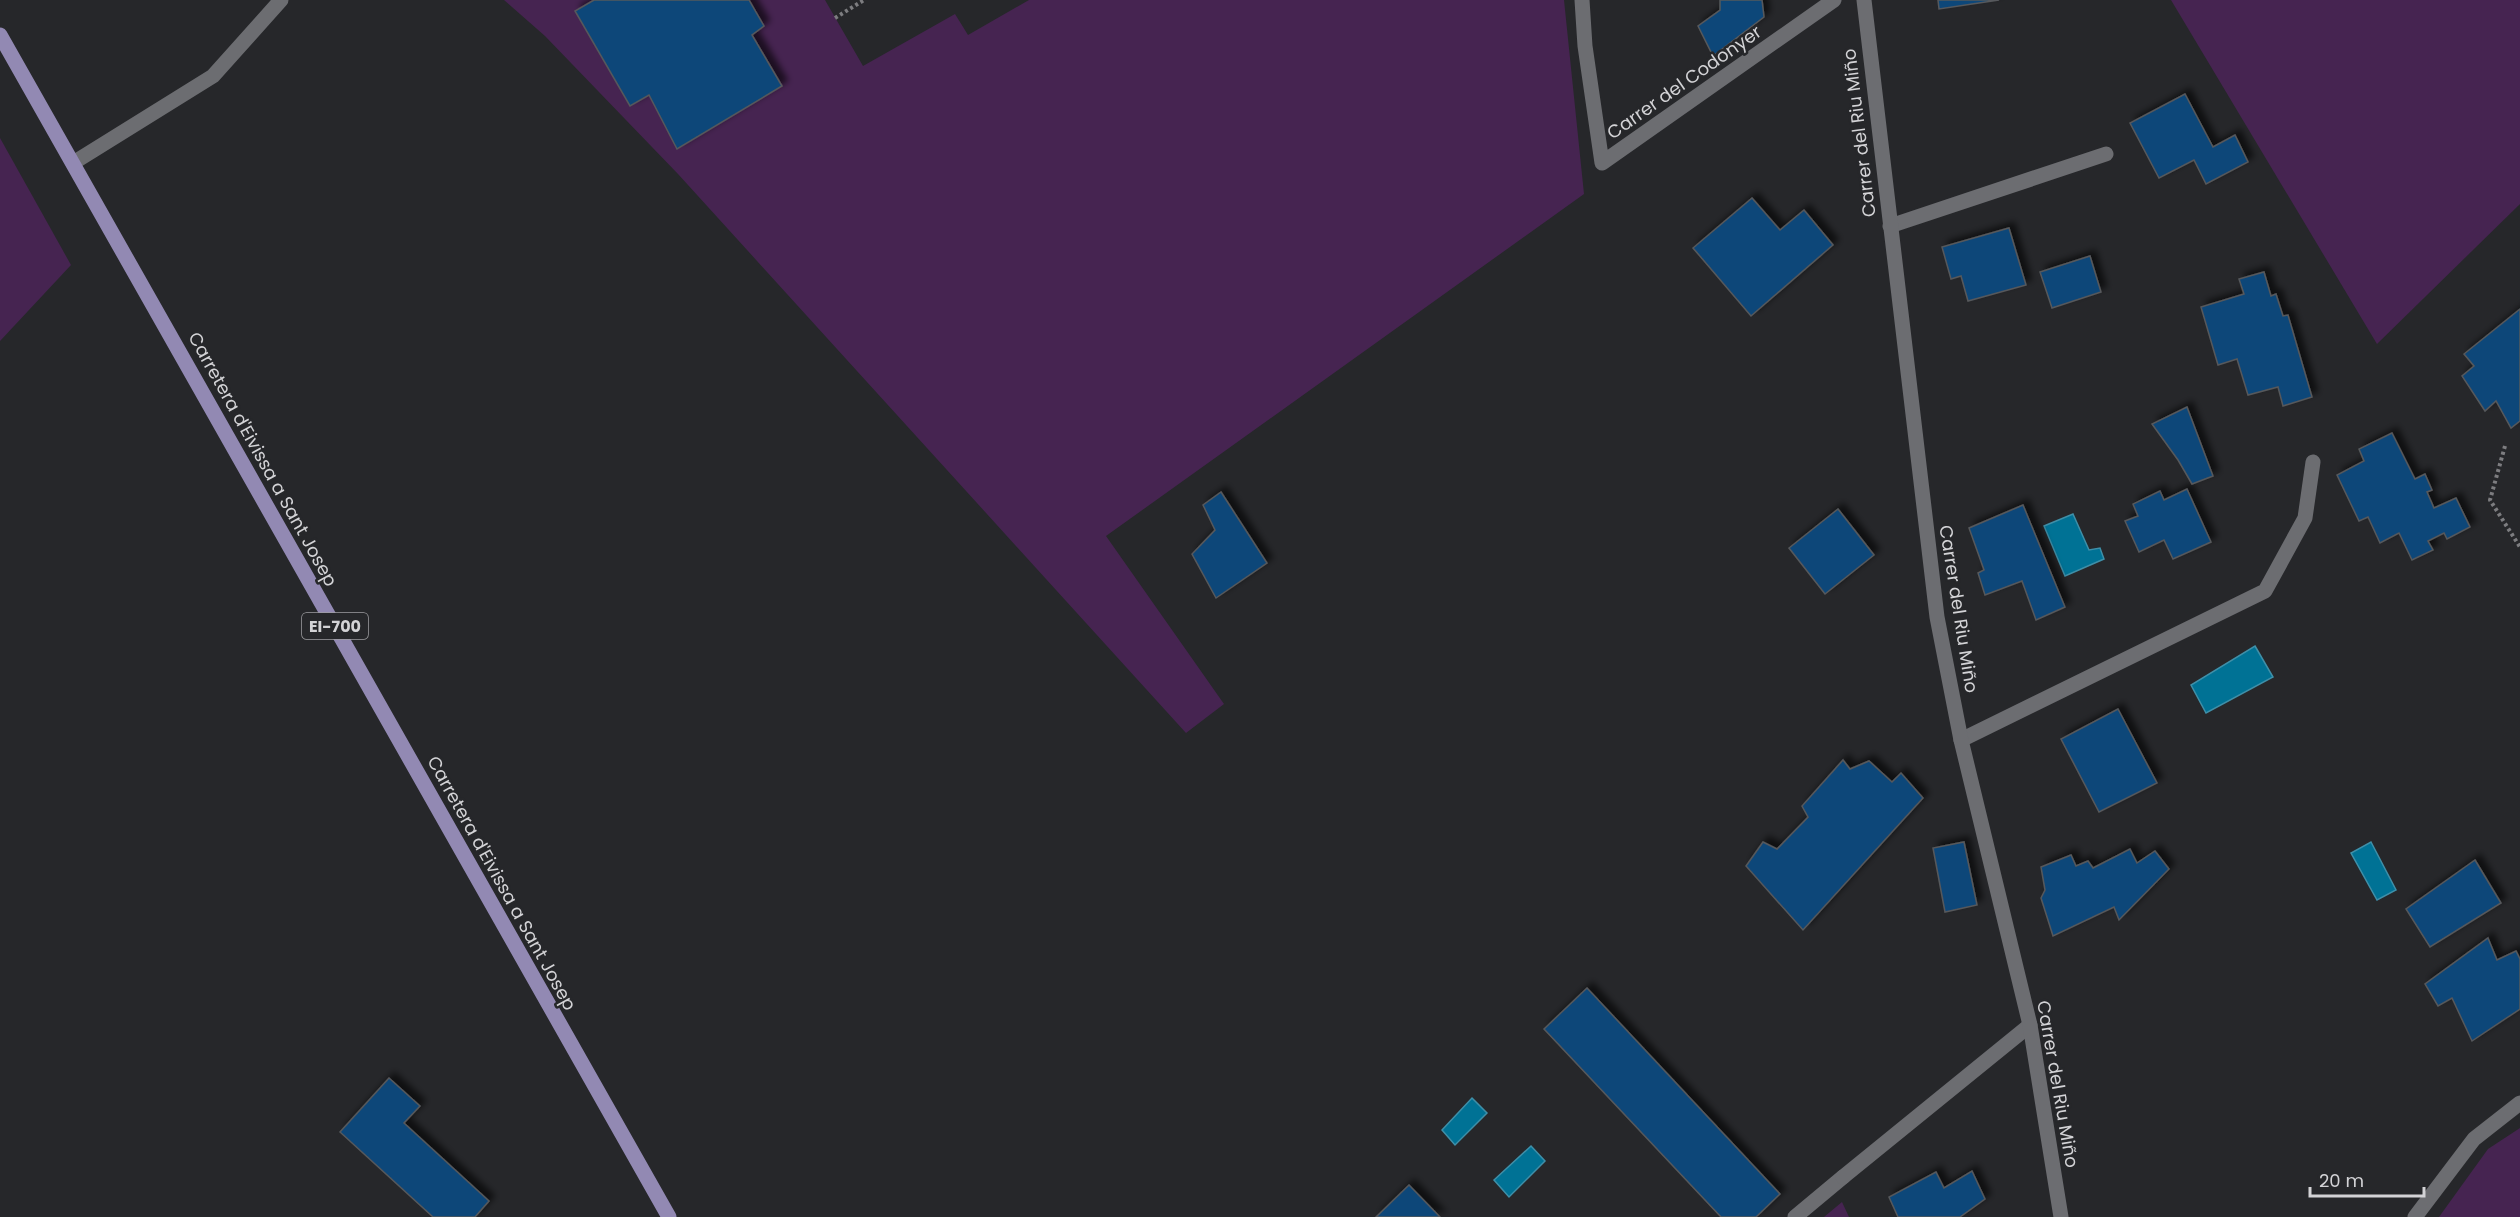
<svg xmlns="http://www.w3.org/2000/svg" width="2520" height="1217" font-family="Poppins,sans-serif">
	<defs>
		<filter id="shadow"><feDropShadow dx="5.5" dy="-5.5" stdDeviation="3" flood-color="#0009"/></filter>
	</defs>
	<rect width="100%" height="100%" fill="#26272a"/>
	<g fill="#462451">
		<polygon points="504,0 825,0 863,66 955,14 968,35 1029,0 1564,0 1584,194 1106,536 1224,704 1186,733 678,174 545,36"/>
		<polygon points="2171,0 2520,0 2520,204 2377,344"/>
		<polygon points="0,138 71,265 0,341"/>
		<polygon points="2520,1128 2520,1217 2439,1217 2488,1149"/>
		<polygon points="1842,1202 1849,1217 1824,1217"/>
	</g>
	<g fill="#007295" stroke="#3f8fa8" stroke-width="1.5">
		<polygon points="2073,514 2089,550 2100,548 2104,559 2065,576 2044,526"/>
		<polygon points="2255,646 2273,677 2206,713 2191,685"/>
		<polygon points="2371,842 2396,890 2377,900 2351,853"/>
		<polygon points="1472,1098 1487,1113 1455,1145 1442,1130"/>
		<polygon points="1531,1146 1545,1161 1509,1197 1494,1180"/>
	</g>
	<g fill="#0f4779" stroke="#56595c" stroke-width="1.5" filter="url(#shadow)">
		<polygon points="594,0 749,0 764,26 752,35 782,86 677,149 649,95 630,106 575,11"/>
		<polygon points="1720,0 1762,0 1764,17 1713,56 1698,26 1720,10"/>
		<polygon points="1938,0 1999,0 1939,9"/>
		<polygon points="2185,94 2213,147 2235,135 2248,162 2206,184 2194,160 2159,178 2130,123"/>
		<polygon points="1752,198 1780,230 1804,210 1833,245 1751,316 1693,248"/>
		<polygon points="2009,228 2026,285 1968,301 1961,276 1951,279 1942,247"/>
		<polygon points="2090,256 2101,292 2052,308 2040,272"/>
		<polygon points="2264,272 2271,296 2276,294 2283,316 2288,315 2312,397 2283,406 2278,387 2248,395 2237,359 2218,365 2201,307 2244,294 2239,279"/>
		<polygon points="2520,309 2520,421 2511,428 2496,401 2485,411 2462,376 2474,366 2464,354"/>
		<polygon points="2187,407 2213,476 2192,484 2178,460 2152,424"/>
		<polygon points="2392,433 2415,479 2425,474 2432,490 2427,492 2434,508 2456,498 2470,527 2447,539 2444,533 2428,541 2433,550 2412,560 2399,533 2380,543 2368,517 2359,521 2337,475 2364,461 2359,449"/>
		<polygon points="2187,489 2211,542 2173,559 2164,540 2139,552 2125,521 2138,516 2133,504 2160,491 2164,500"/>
		<polygon points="1221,492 1267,563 1216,598 1192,554 1215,530 1203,505"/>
		<polygon points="2023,505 2065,607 2036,620 2022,581 1985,595 1978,573 1984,570 1969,528"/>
		<polygon points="1838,509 1874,555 1825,594 1789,548"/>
		<polygon points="2118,709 2157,783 2099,812 2061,739"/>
		<polygon points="1843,760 1850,769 1869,761 1892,782 1901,773 1923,798 1803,930 1746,866 1763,842 1777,849 1808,817 1802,806"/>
		<polygon points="1964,842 1977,905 1945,912 1933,848"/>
		<polygon points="2130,849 2137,863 2155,851 2169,869 2119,920 2114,907 2053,936 2041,898 2045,890 2041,867 2071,855 2076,866 2088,861 2093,868"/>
		<polygon points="2475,860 2501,903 2430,947 2406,909"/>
		<polygon points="2488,938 2497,960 2516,951 2520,959 2520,1009 2472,1041 2452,998 2438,1006 2425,984"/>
		<polygon points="1587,988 1780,1194 1756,1217 1721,1217 1544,1029"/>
		<polygon points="389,1078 420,1106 404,1123 489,1201 475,1217 433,1217 340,1132"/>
		<polygon points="1972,1171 1985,1199 1960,1217 1898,1217 1889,1197 1936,1172 1944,1188"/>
		<polygon points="1409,1185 1440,1217 1376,1217"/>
	</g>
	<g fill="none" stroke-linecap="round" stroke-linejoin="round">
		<g stroke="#7d7d80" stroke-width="4" stroke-dasharray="3 3" stroke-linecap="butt">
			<polyline points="835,18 864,0"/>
			<polyline points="2505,446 2490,500 2520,547"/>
		</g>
		<g stroke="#6c6d71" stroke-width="15">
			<polyline points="73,163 213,76 281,0"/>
			<polyline points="1890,226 2106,154"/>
			<polyline points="1961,740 2265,591 2305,518 2313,462"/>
			<polyline points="1795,1217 1843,1177"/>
		</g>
		<g stroke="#6c6d71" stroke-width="15">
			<polyline points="1582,0 1585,46 1602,163 1834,0"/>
			<polyline points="1843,1177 2030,1025"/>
		</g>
		<g stroke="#6c6d71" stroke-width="15">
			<polyline points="1864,0 1937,617 1961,740 2030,1025 2061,1217"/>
			<polyline points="2415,1217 2474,1139 2520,1103"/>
		</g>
		<polyline stroke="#9289b3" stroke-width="15" points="0,35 669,1217"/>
	</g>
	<g text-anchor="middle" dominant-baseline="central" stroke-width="5" stroke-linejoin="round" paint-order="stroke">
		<rect fill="#26272a" stroke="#9f9fa2" stroke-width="1.5" x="302" y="613" width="66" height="26" rx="4.5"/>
		<g font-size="16" font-weight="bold" fill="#d3d3d6">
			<text x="335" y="626">EI-700</text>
		</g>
		<g font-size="18" fill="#d3d3d6" stroke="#26272a">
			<text transform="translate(1684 82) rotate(-35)">Carrer del Codonyer</text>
			<text transform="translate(1859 133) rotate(-97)">Carrer del Riu Miño</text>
			<text transform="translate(263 459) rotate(61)">Carretera d'Eivissa a Sant Josep</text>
			<text transform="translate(1959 609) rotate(81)">Carrer del Riu Miño</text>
			<text transform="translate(502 883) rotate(61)">Carretera d'Eivissa a Sant Josep</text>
			<text transform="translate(2058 1084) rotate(80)">Carrer del Riu Miño</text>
		</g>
	</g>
	<path d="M2310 1187v9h114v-9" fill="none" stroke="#d3d3d6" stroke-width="3"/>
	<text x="2319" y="1187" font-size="18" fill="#d3d3d6" stroke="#26272a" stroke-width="4.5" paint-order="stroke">20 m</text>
</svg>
